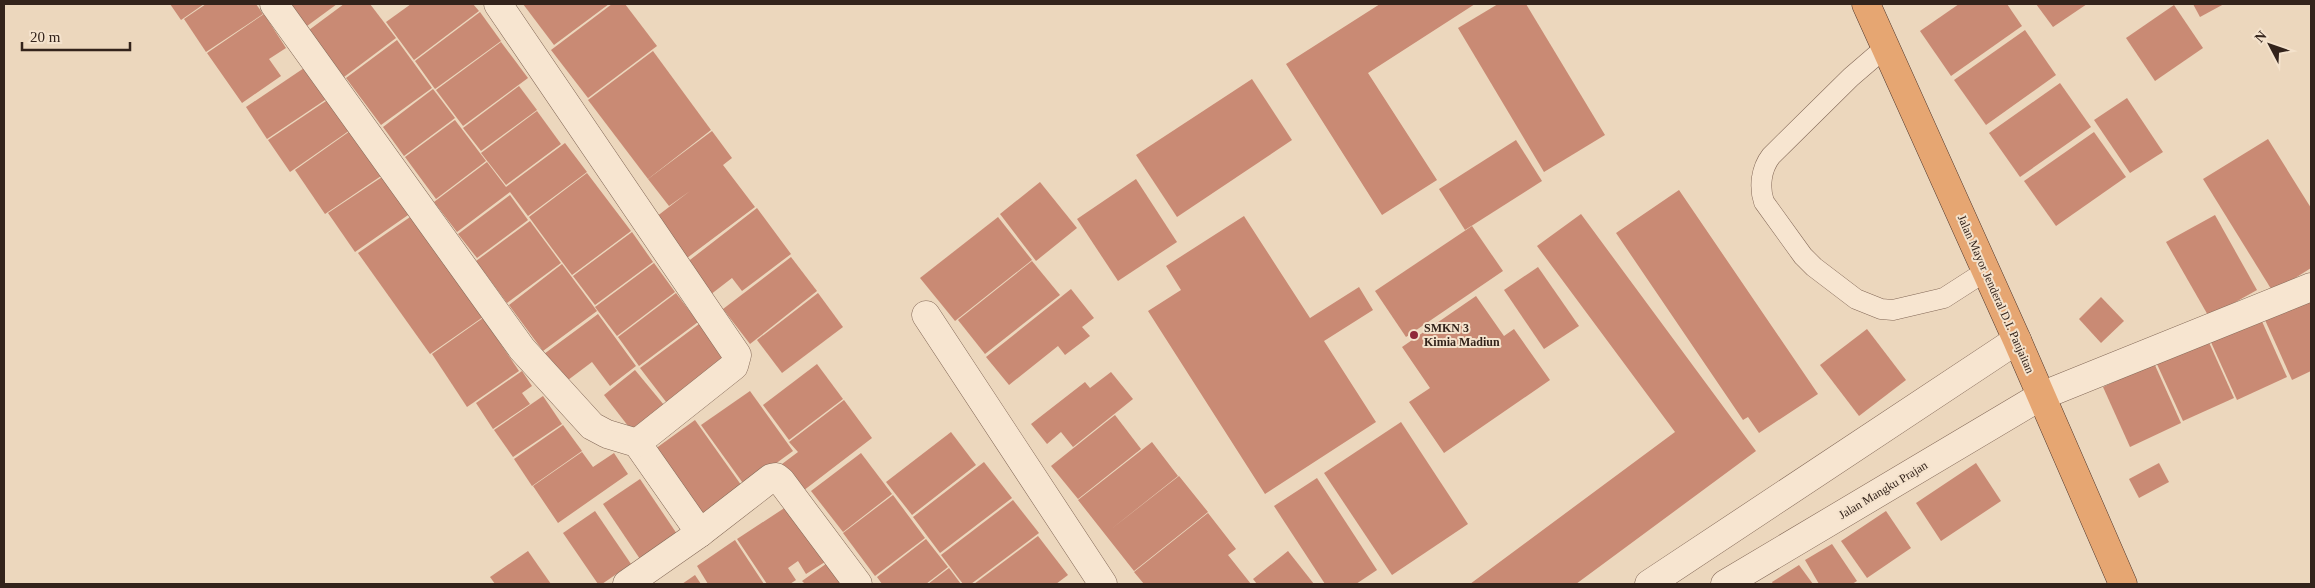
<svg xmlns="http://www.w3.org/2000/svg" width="2315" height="588" font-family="'Times New Roman',serif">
	<rect width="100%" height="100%" fill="#ecd7bd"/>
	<g fill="#c98a74">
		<polygon points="170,4 204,4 181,20"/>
		<polygon points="206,4 256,4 263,14 206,52 184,19"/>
		<polygon points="291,4 337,4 307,26"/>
		<polygon points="344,4 370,4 396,38 344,77 309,30"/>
		<polygon points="411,4 473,4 479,11 414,60 386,22"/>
		<polygon points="523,4 609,4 554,45"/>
		<polygon points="612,4 625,4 657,46 588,98 551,50"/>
		<polygon points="1380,4 1475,4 1368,73 1437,180 1382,215 1286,64"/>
		<polygon points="1498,4 1526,4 1605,135 1544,172 1458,28"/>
		<polygon points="1959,4 2007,4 2022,26 1951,76 1920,31"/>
		<polygon points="2036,4 2087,4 2053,27"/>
		<polygon points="2193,4 2224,4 2200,17"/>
		<polygon points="2174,5 2203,48 2155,81 2126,38"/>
		<polygon points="480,12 501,41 435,89 415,61"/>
		<polygon points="264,14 286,48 269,59 281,76 242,103 207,53"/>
		<polygon points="2025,30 2056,75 1986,125 1954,80"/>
		<polygon points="397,40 432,88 381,125 346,78"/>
		<polygon points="501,42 528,78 463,126 436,90"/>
		<polygon points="653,51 711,130 648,179 588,100"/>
		<polygon points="310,64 331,96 267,139 246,107"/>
		<polygon points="1252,79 1292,140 1177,217 1136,155"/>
		<polygon points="2060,83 2091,127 2020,177 1989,133"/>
		<polygon points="519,86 537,110 481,151 463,128"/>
		<polygon points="433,89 455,118 404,156 383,127"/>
		<polygon points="332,97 353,128 290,172 268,140"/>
		<polygon points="2127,98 2163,152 2130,173 2094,120"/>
		<polygon points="537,111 561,144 506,185 481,153"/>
		<polygon points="455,120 486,161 436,199 405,157"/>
		<polygon points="353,129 384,174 325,214 295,170"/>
		<polygon points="712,131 732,158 723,165 755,207 683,261 652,220 690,191 669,206 648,179"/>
		<polygon points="2094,132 2126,177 2056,226 2024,181"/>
		<polygon points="2268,139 2311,208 2311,268 2273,292 2203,179"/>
		<polygon points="1516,140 1542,181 1465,230 1439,189"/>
		<polygon points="565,143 587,172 528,216 510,192 457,232 434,202 487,162 506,187"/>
		<polygon points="587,173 631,231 572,275 551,247 597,212 551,247 529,217"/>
		<polygon points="385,175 411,213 355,252 328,213"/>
		<polygon points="1136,179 1177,242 1118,281 1077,219"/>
		<polygon points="1040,182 1077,228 1036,261 1000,214"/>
		<polygon points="1679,190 1818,394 1759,433 1748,417 1743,420 1616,233"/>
		<polygon points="510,195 528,220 477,258 458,234"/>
		<polygon points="757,208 791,254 742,291 732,278 710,295 686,263"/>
		<polygon points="1581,214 1756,451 1576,584 1470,584 1675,432 1537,246"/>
		<polygon points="413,215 483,317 430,354 358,253"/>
		<polygon points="2215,215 2257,290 2209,317 2166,242"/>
		<polygon points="1244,216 1310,318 1359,287 1373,310 1324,341 1376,422 1265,494 1148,311 1181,290 1166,266"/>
		<polygon points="998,217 1032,260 955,321 920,278"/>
		<polygon points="530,221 561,263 507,303 476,261"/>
		<polygon points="1472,226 1503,271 1406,337 1375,291"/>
		<polygon points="632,232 653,262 595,305 573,276"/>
		<polygon points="791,257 817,291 750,344 723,309"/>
		<polygon points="1032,261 1060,295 985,354 958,320"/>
		<polygon points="654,263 675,292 617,336 595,307"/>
		<polygon points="562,264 597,311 543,351 509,305"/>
		<polygon points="1538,267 1579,326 1544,349 1504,290"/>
		<polygon points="1071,289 1094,318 1082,327 1090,336 1065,355 1058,346 1009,385 986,357"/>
		<polygon points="676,293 698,322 639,366 618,337"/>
		<polygon points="818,293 843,327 782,373 757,340"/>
		<polygon points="1476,296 1504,336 1514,329 1550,380 1444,453 1409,402 1430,388 1402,347"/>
		<polygon points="2101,297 2124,321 2101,343 2079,319"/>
		<polygon points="2311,300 2311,371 2292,380 2265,320"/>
		<polygon points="598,314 636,366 610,386 592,362 564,383 544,354"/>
		<polygon points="2260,317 2287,377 2237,400 2210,340"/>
		<polygon points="483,318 519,371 467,407 432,354"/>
		<polygon points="699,324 728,363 670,407 640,368"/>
		<polygon points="1867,329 1906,380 1859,416 1820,365"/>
		<polygon points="2207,338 2234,398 2183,421 2156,362"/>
		<polygon points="2154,363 2181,423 2130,447 2103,387"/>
		<polygon points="817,364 843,399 789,440 763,405"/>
		<polygon points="635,370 664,405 632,431 604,395"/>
		<polygon points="522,371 532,386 522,393 530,404 493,429 476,403"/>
		<polygon points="1111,372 1133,399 1073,447 1061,432 1047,444 1031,424 1085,382 1090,388"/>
		<polygon points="750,391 793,451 745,486 701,425"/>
		<polygon points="543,396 562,424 513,457 494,430"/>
		<polygon points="844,400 872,438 799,494 778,467 798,452 789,442"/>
		<polygon points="1115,415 1141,449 1078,499 1051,466"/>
		<polygon points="695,420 744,489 704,517 655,449"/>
		<polygon points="1401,422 1468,524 1392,575 1324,473"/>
		<polygon points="563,425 582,451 532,486 514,459"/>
		<polygon points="951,432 976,465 912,515 886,482"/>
		<polygon points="1152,442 1178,476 1110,530 1179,476 1208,512 1134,571 1078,500"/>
		<polygon points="582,452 593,467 614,453 628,474 558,523 533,486"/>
		<polygon points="861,453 892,494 843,532 811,491"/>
		<polygon points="984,462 1012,498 940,553 913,517"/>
		<polygon points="1976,463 2001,501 1941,541 1916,503"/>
		<polygon points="2159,463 2169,482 2139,498 2129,479"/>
		<polygon points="1317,478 1377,570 1356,584 1325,584 1274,506"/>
		<polygon points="640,479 677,534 640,559 603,504"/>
		<polygon points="893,495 925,538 875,576 843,533"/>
		<polygon points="1013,500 1039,533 971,584 963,584 941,555"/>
		<polygon points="789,505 825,562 806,574 798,561 788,568 796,580 790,584 767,584 737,539"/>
		<polygon points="595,511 631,564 602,584 598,584 563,533"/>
		<polygon points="1886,511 1911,548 1867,578 1841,541"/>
		<polygon points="1208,513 1236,549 1228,555 1251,584 1144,584 1134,572"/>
		<polygon points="1038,536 1068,575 1056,584 974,584"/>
		<polygon points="926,539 948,567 926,584 882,584 877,577"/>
		<polygon points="735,540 764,584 708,584 697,566"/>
		<polygon points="1832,544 1857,581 1852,584 1819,584 1805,560"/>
		<polygon points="528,551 551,584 495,584 490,577"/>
		<polygon points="1288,551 1314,584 1257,584 1253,579"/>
		<polygon points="830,561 846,584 805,584 802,581"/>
		<polygon points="1799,565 1813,584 1773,584 1772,582"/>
		<polygon points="949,568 961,584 928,584"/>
		<polygon points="695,575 701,584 682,584"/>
	</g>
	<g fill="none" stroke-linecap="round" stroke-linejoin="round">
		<g stroke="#836857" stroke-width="21">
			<path id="service" d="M1887 46 1851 77 1771 156C1761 169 1759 187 1764 202L1803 256 1814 267 1856 299 1881 309 1893 310 1944 298 1986 271"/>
		</g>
		<g stroke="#836857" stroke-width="29">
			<g id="minor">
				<polyline points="274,4 522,349 592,426 607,434 637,443 700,533"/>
				<polyline points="498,4 737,355 734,366 637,443"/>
				<polyline points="926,315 1103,584"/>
				<polyline points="627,584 700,533 771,478 776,477 781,481 858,584"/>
				<polyline points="1649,584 2017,340"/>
				<polyline points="1725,584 2041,396"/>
			</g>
		</g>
		<g stroke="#836857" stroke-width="29">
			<polyline id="tertiary" points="2041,396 2311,287"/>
		</g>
		<g stroke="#51372c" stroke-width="29">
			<polyline id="trunk" points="1866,4 2017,340 2123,584"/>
		</g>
		<use href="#service" stroke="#f7e5d0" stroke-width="20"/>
		<use href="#minor" stroke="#f7e5d0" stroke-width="28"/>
		<use href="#tertiary" stroke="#f7e5d0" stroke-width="28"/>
		<use href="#trunk" stroke="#e6a672" stroke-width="28"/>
	</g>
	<circle fill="#90293a" stroke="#f4e2cc" stroke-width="2" cx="1414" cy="335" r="5"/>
	<g text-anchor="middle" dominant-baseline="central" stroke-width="4" stroke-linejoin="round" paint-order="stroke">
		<g font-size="12" fill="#33231b" stroke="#f4e2cc">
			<text transform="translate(1996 294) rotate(66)">Jalan Mayor Jenderal D.I. Panjaitan</text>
			<text transform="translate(1883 490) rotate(-31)">Jalan Mangku Prajan</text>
		</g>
		<g font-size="12" font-weight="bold" fill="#33231b" stroke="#f4e2cc" text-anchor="start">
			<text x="1424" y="328">SMKN 3<tspan x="1424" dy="14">Kimia Madiun</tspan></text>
		</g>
	</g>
	<rect width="2315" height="588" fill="none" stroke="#33231b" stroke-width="10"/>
	<g transform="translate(2270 45) rotate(311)" stroke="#f4e2cc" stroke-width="4" paint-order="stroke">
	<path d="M0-4L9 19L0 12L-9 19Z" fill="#33231b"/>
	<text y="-8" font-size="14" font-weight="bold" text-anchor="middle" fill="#33231b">N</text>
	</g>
	<path d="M22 42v8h108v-8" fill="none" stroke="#33231b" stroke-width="2.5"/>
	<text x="30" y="42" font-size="15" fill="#33231b" stroke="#f4e2cc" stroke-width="4" paint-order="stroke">20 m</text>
</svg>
